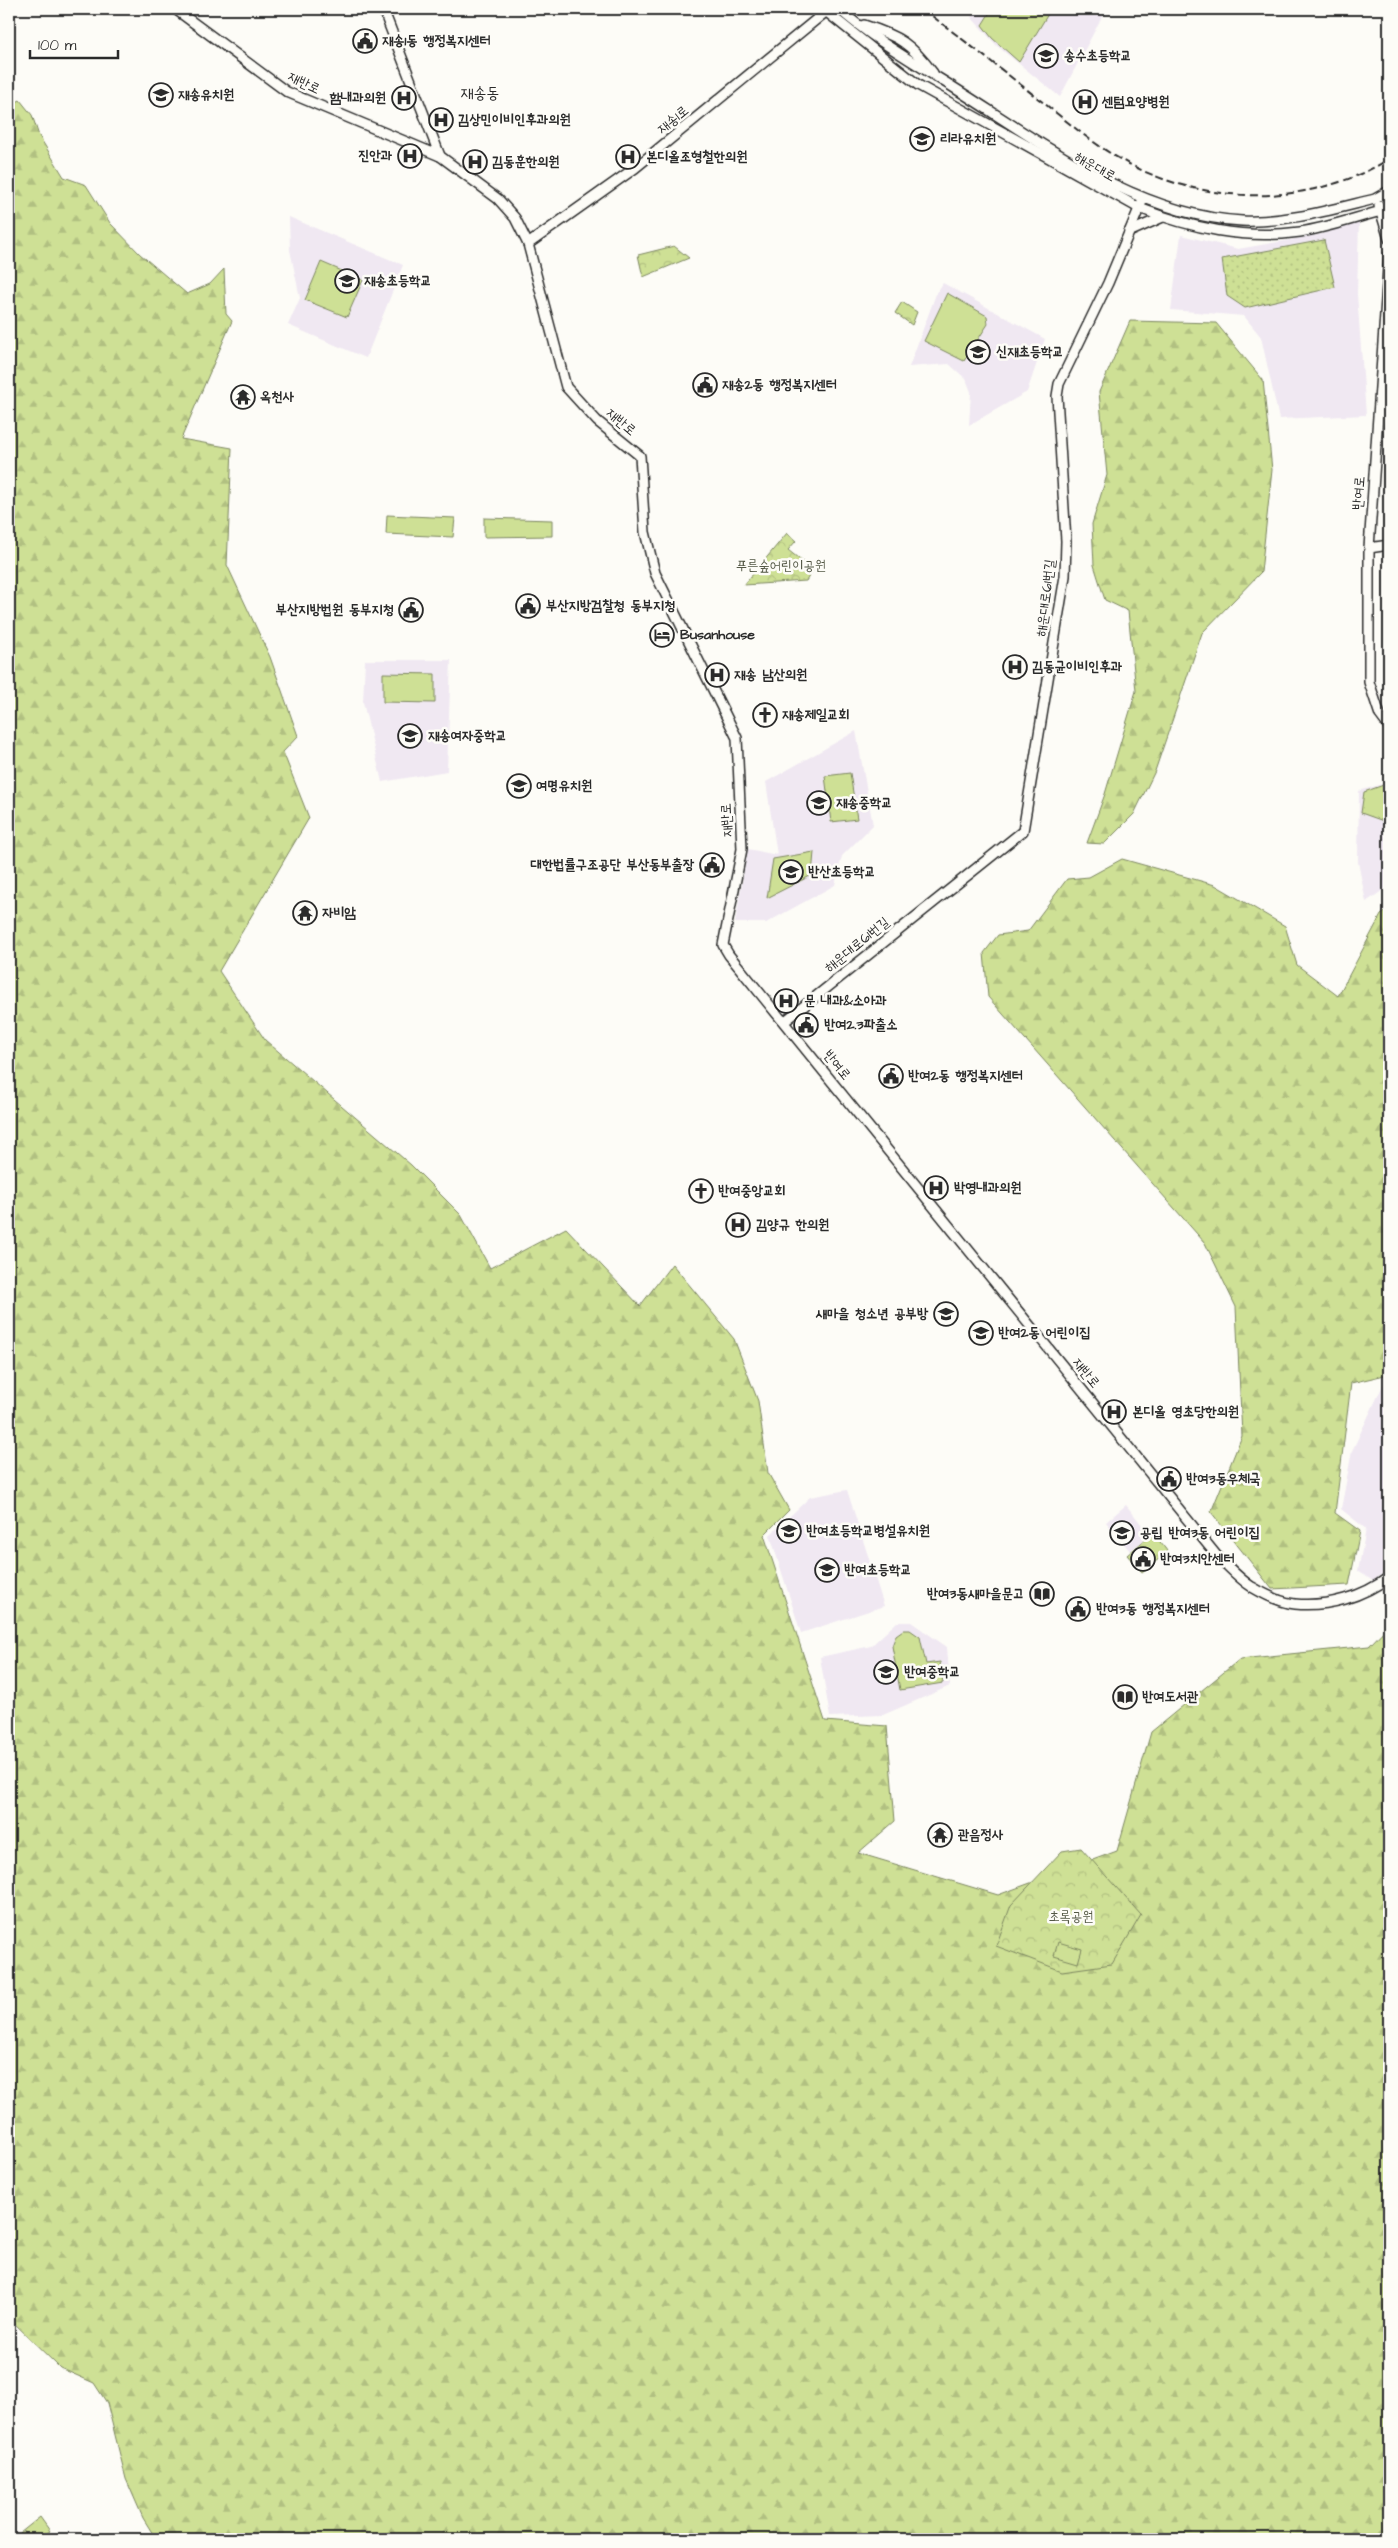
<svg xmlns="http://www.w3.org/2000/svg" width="1398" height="2548" font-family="'Architects Daughter','Poor Story',sans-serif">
	<defs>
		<pattern id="grass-dots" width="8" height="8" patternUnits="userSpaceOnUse" patternTransform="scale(1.25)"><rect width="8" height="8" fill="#cee095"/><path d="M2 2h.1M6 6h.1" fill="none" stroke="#b1c081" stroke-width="1.8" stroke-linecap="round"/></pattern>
		<pattern id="forest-firs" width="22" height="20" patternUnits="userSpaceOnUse" patternTransform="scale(1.25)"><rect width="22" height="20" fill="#cee095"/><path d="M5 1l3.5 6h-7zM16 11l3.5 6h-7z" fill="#b1c081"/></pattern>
		<pattern id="park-crowns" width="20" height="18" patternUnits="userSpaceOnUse" patternTransform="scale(1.25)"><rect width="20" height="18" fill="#cee095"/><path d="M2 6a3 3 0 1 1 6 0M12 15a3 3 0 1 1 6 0" fill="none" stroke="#b1c081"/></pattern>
	</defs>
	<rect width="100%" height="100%" fill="#fdfcf7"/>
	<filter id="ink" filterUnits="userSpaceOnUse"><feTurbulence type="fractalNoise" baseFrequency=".02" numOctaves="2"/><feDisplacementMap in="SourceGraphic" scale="10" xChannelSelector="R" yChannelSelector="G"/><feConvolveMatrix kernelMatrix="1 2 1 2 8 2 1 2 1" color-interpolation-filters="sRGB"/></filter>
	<g filter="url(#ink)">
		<g fill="#f0e8f2">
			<polygon points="976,9 1106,9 1060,97 997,46 971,17"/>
			<polygon points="289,217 403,265 366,358 288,325 300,298 290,250"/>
			<polygon points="1359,223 1357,294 1366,415 1279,419 1261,337 1244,316 1171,310 1181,235 1238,249 1318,235"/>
			<polygon points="943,283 1045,339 1027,392 969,425 971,392 966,379 949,364 909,367 936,294"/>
			<polygon points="365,660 451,660 447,771 382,782 363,702"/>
			<polygon points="856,731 873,825 842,856 835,885 766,923 735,923 748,849 777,855 766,782"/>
			<polygon points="1389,782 1389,886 1366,902 1358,862 1359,791"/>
			<polygon points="1383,1385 1389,1385 1389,1568 1373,1581 1358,1571 1366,1529 1341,1509 1352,1451"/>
			<polygon points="847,1490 884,1606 801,1633 770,1535 810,1497"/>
			<polygon points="1126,1505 1150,1535 1130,1551 1106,1522"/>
			<polygon points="897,1622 911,1622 947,1647 950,1686 883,1715 830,1717 820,1657 871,1646"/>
		</g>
		<polygon fill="url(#grass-dots)" stroke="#7c8660" points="1324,240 1335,287 1245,308 1227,296 1222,259"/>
		<g fill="url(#forest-firs)" stroke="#7c8660">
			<polygon points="9,94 13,104 20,100 32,115 39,136 64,177 86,185 110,223 140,254 187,294 210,284 224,269 226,314 232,321 181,439 232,448 227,565 270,657 298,736 283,752 309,818 219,971 265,1040 411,1165 461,1215 490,1268 566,1228 640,1306 672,1264 734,1339 758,1401 768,1473 789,1510 764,1535 825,1721 887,1726 895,1821 858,1853 998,1895 1117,1851 1151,1732 1240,1659 1369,1646 1389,1625 1389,2539 156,2539 143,2518 126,2479 107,2403 94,2383 60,2368 9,2318"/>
			<polygon points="1130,321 1216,323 1263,380 1272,470 1261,572 1202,633 1155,771 1134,814 1104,844 1087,843 1105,794 1136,691 1128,611 1105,600 1094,565 1092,524 1107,475 1099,392"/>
			<polygon points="1122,859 1215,885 1285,926 1297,965 1338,996 1381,915 1389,909 1389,1374 1351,1383 1335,1513 1360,1531 1349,1585 1272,1589 1211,1512 1242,1436 1236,1307 1205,1243 988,997 984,953 998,935 1028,931 1067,879 1089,877"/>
		</g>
		<g fill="url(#park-crowns)" stroke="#7c8660">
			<polygon points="674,246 689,258 643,277 638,255"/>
			<polygon points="902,302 917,312 912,325 895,313"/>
			<polygon points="787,533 796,541 788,550 813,570 806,581 744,585"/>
			<polygon points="1153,1533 1168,1552 1142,1572 1127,1555"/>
			<polygon points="1081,1848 1141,1915 1112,1964 1062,1971 996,1946 1011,1905 1062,1851"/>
		</g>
		<g fill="#cee095" stroke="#7c8660">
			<polygon points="992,9 1051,9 1019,62 992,38 982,25"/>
			<polygon points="321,262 363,280 347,317 305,300"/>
			<polygon points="947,293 987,316 988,324 964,361 924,341"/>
			<polygon points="387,515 455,518 453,537 386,534"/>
			<polygon points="484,518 552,520 552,536 484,537"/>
			<polygon points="383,673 435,674 435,703 383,702"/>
			<polygon points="850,773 857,819 831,822 825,776"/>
			<polygon points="1389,783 1389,823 1361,813 1364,792"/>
			<polygon points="814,852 812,875 767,898 773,859"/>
			<polygon points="903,1630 910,1630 920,1637 926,1664 940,1662 943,1683 900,1690 892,1646 896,1635"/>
			<polygon points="1058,1942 1082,1949 1078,1963 1054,1956"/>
			<polygon points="40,2517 50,2531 39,2539 24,2539 20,2533"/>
		</g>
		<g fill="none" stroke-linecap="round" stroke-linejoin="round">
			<g stroke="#2b2b2b" stroke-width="12">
				<g id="secondary">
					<path d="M175 9 287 92 440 156 498 199 515 218 528 244 566 387 597 421 640 456 645 532 655 573 737 738 742 849 723 945 729 955 1217 1556C1228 1566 1239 1579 1252 1587 1264 1594 1281 1603 1295 1604 1328 1607 1363 1597 1389 1577"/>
					<polyline points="383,9 440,156"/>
					<path d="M823 9 918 85 1139 208C1191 228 1244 240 1300 232 1327 228 1355 218 1381 211L1389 207"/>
					<path d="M839 9C868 35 902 55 935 76 1028 132 1129 215 1242 221 1286 223 1333 209 1375 199L1389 191"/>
					<path d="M864 25C899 36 911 44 933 73"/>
					<polyline points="1379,206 1389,239"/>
					<polyline points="1129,232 1163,217"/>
					<polyline points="528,244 635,168 829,9"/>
					<polyline points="1389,255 1369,548 1369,682 1380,715 1389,727"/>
					<polyline points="1369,548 1389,545"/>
					<polyline points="784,1022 1023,831 1065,576 1066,541 1057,396 1059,384 1108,283 1143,199"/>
				</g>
			</g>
			<use href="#secondary" stroke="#fdfcf7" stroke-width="9"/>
			<path stroke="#2b2b2b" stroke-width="2" stroke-dasharray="8 4" stroke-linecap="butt" d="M923 9C962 39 1001 69 1040 100 1068 122 1096 147 1129 164 1209 206 1311 207 1389 159"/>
		</g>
	</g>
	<defs>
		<g id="civic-ring" transform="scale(1.25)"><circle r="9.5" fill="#fdfcf7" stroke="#2b2b2b" stroke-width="1.5"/><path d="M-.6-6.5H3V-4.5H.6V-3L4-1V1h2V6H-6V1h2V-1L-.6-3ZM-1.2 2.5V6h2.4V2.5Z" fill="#2b2b2b"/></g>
		<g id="school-ring" transform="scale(1.25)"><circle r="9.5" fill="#fdfcf7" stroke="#2b2b2b" stroke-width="1.5"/><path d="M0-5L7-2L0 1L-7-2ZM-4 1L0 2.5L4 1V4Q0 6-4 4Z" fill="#2b2b2b"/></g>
		<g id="hospital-ring" transform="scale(1.25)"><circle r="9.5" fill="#fdfcf7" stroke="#2b2b2b" stroke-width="1.5"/><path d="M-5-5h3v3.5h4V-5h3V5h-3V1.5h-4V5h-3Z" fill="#2b2b2b"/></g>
		<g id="temple-ring" transform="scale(1.25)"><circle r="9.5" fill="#fdfcf7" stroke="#2b2b2b" stroke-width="1.5"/><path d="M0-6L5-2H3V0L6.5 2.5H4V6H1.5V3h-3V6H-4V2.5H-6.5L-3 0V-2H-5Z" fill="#2b2b2b"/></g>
		<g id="hotel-ring" transform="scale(1.25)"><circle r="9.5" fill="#fdfcf7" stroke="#2b2b2b" stroke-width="1.5"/><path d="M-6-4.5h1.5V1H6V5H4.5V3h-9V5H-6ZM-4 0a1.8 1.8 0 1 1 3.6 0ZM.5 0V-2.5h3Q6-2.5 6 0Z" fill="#2b2b2b"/></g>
		<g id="church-ring" transform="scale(1.25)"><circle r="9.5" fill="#fdfcf7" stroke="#2b2b2b" stroke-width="1.5"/><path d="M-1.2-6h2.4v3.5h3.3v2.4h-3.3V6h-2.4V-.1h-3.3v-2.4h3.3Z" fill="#2b2b2b"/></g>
		<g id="library-ring" transform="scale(1.25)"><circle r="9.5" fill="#fdfcf7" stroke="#2b2b2b" stroke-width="1.5"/><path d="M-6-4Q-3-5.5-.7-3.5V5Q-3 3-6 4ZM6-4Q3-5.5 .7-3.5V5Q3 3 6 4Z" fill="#2b2b2b"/></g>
	</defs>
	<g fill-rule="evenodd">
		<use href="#civic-ring" x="365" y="41"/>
		<use href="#school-ring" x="1046" y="56"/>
		<use href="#school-ring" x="161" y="95"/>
		<use href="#hospital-ring" x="404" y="98"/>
		<use href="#hospital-ring" x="1085" y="102"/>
		<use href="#hospital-ring" x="441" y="120"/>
		<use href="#school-ring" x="922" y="139"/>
		<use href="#hospital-ring" x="410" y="156"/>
		<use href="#hospital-ring" x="628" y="157"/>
		<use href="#hospital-ring" x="475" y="162"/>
		<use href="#school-ring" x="347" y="281"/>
		<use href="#school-ring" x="978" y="352"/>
		<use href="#civic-ring" x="705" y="385"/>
		<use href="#temple-ring" x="243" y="397"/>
		<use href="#civic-ring" x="528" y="606"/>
		<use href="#civic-ring" x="411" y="610"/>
		<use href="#hotel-ring" x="662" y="635"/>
		<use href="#hospital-ring" x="1015" y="667"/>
		<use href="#hospital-ring" x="717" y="675"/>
		<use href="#church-ring" x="765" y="715"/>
		<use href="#school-ring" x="410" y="736"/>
		<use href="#school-ring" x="519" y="786"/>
		<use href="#school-ring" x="819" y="803"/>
		<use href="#civic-ring" x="712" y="865"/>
		<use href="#school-ring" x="791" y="872"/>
		<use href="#temple-ring" x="305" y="913"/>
		<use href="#hospital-ring" x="786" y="1001"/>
		<use href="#civic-ring" x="806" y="1025"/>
		<use href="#civic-ring" x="891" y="1076"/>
		<use href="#hospital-ring" x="936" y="1188"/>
		<use href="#church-ring" x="701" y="1191"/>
		<use href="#hospital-ring" x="738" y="1225"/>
		<use href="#school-ring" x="946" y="1314"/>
		<use href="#school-ring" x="981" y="1333"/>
		<use href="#hospital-ring" x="1114" y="1412"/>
		<use href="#civic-ring" x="1169" y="1479"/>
		<use href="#school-ring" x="789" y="1531"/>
		<use href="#school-ring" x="1122" y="1533"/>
		<use href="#civic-ring" x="1143" y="1559"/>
		<use href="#school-ring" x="827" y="1570"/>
		<use href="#library-ring" x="1042" y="1594"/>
		<use href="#civic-ring" x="1078" y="1609"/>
		<use href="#school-ring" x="886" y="1672"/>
		<use href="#library-ring" x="1125" y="1697"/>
		<use href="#temple-ring" x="940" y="1835"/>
	</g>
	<g text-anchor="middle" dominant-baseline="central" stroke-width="5" stroke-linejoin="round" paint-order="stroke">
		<g font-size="14" font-weight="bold" fill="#2b2b2b" stroke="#fdfcf7" text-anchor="start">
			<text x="382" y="41">재송1동 행정복지센터</text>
			<text x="1064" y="56">송수초등학교</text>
			<text x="178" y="95">재송유치원</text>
			<text x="386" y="98" text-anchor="end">함내과의원</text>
			<text x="1102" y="102">센텀요양병원</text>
			<text x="458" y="120">김상민이비인후과의원</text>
			<text x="940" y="139">리라유치원</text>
			<text x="392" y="156" text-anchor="end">진안과</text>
			<text x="646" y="157">본디올조형철한의원</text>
			<text x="492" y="162">김동훈한의원</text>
			<text x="364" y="281">재송초등학교</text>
			<text x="996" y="352">신재초등학교</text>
			<text x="722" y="385">재송2동 행정복지센터</text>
			<text x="260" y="397">옥천사</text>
			<text x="546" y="606">부산지방검찰청 동부지청</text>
			<text x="394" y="610" text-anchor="end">부산지방법원 동부지청</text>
			<text x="680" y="635">Busanhouse</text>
			<text x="1032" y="667">김동균이비인후과</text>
			<text x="734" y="675">재송 남산의원</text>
			<text x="782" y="715">재송제일교회</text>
			<text x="428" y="736">재송여자중학교</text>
			<text x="536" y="786">여명유치원</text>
			<text x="836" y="803">재송중학교</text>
			<text x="694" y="865" text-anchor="end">대한법률구조공단 부산동부출장</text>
			<text x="808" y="872">반산초등학교</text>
			<text x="322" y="913">자비암</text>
			<text x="804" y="1001">문 내과&amp;소아과</text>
			<text x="824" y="1025">반여2.3파출소</text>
			<text x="908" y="1076">반여2동 행정복지센터</text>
			<text x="954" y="1188">박영내과의원</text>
			<text x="718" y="1191">반여중앙교회</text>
			<text x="756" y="1225">김양규 한의원</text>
			<text x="928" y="1314" text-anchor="end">새마을 청소년 공부방</text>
			<text x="998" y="1333">반여2동 어린이집</text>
			<text x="1132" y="1412">본디올 영초당한의원</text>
			<text x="1186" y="1479">반여3동우체국</text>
			<text x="806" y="1531">반여초등학교병설유치원</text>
			<text x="1140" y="1533">공립 반여3동 어린이집</text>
			<text x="1160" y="1559">반여3치안센터</text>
			<text x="844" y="1570">반여초등학교</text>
			<text x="1024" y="1594" text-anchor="end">반여3동새마을문고</text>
			<text x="1096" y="1609">반여3동 행정복지센터</text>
			<text x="904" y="1672">반여중학교</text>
			<text x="1142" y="1697">반여도서관</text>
			<text x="958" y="1835">관음정사</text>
		</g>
		<g font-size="14" fill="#2b2b2b" stroke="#fdfcf7">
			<text transform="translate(304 83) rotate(26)">재반로</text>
			<text transform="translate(673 120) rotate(-39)">재송1로</text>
			<text transform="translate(1095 167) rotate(30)">해운대로</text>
			<text transform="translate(621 422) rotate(40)">재반로</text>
			<text transform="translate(1359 493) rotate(-86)">반여로</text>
			<text transform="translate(1046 598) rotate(-83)">해운대로61번길</text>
			<text transform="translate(727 820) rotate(-93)">재반로</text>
			<text transform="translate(857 945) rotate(-39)">해운대로61번길</text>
			<text transform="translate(837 1065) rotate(51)">반여로</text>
			<text transform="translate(1086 1373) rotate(51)">재반로</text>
		</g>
		<g font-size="14" fill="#545846" stroke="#fdfcf7">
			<text x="781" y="566">푸른숲어린이공원</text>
			<text x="1071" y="1917">초록공원</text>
		</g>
		<g font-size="16" fill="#2b2b2b" stroke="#fdfcf7">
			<text x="480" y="93">재송동</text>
		</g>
	</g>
	<rect width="1398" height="2548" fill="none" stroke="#fdfcf7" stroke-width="30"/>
	<rect x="15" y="15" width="1368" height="2518" fill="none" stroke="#2b2b2b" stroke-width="2" filter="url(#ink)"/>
	<path d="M30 50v8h88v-8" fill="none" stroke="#2b2b2b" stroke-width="2.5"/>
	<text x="38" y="50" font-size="15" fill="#2b2b2b" stroke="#fdfcf7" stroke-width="4" paint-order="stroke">100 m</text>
</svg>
